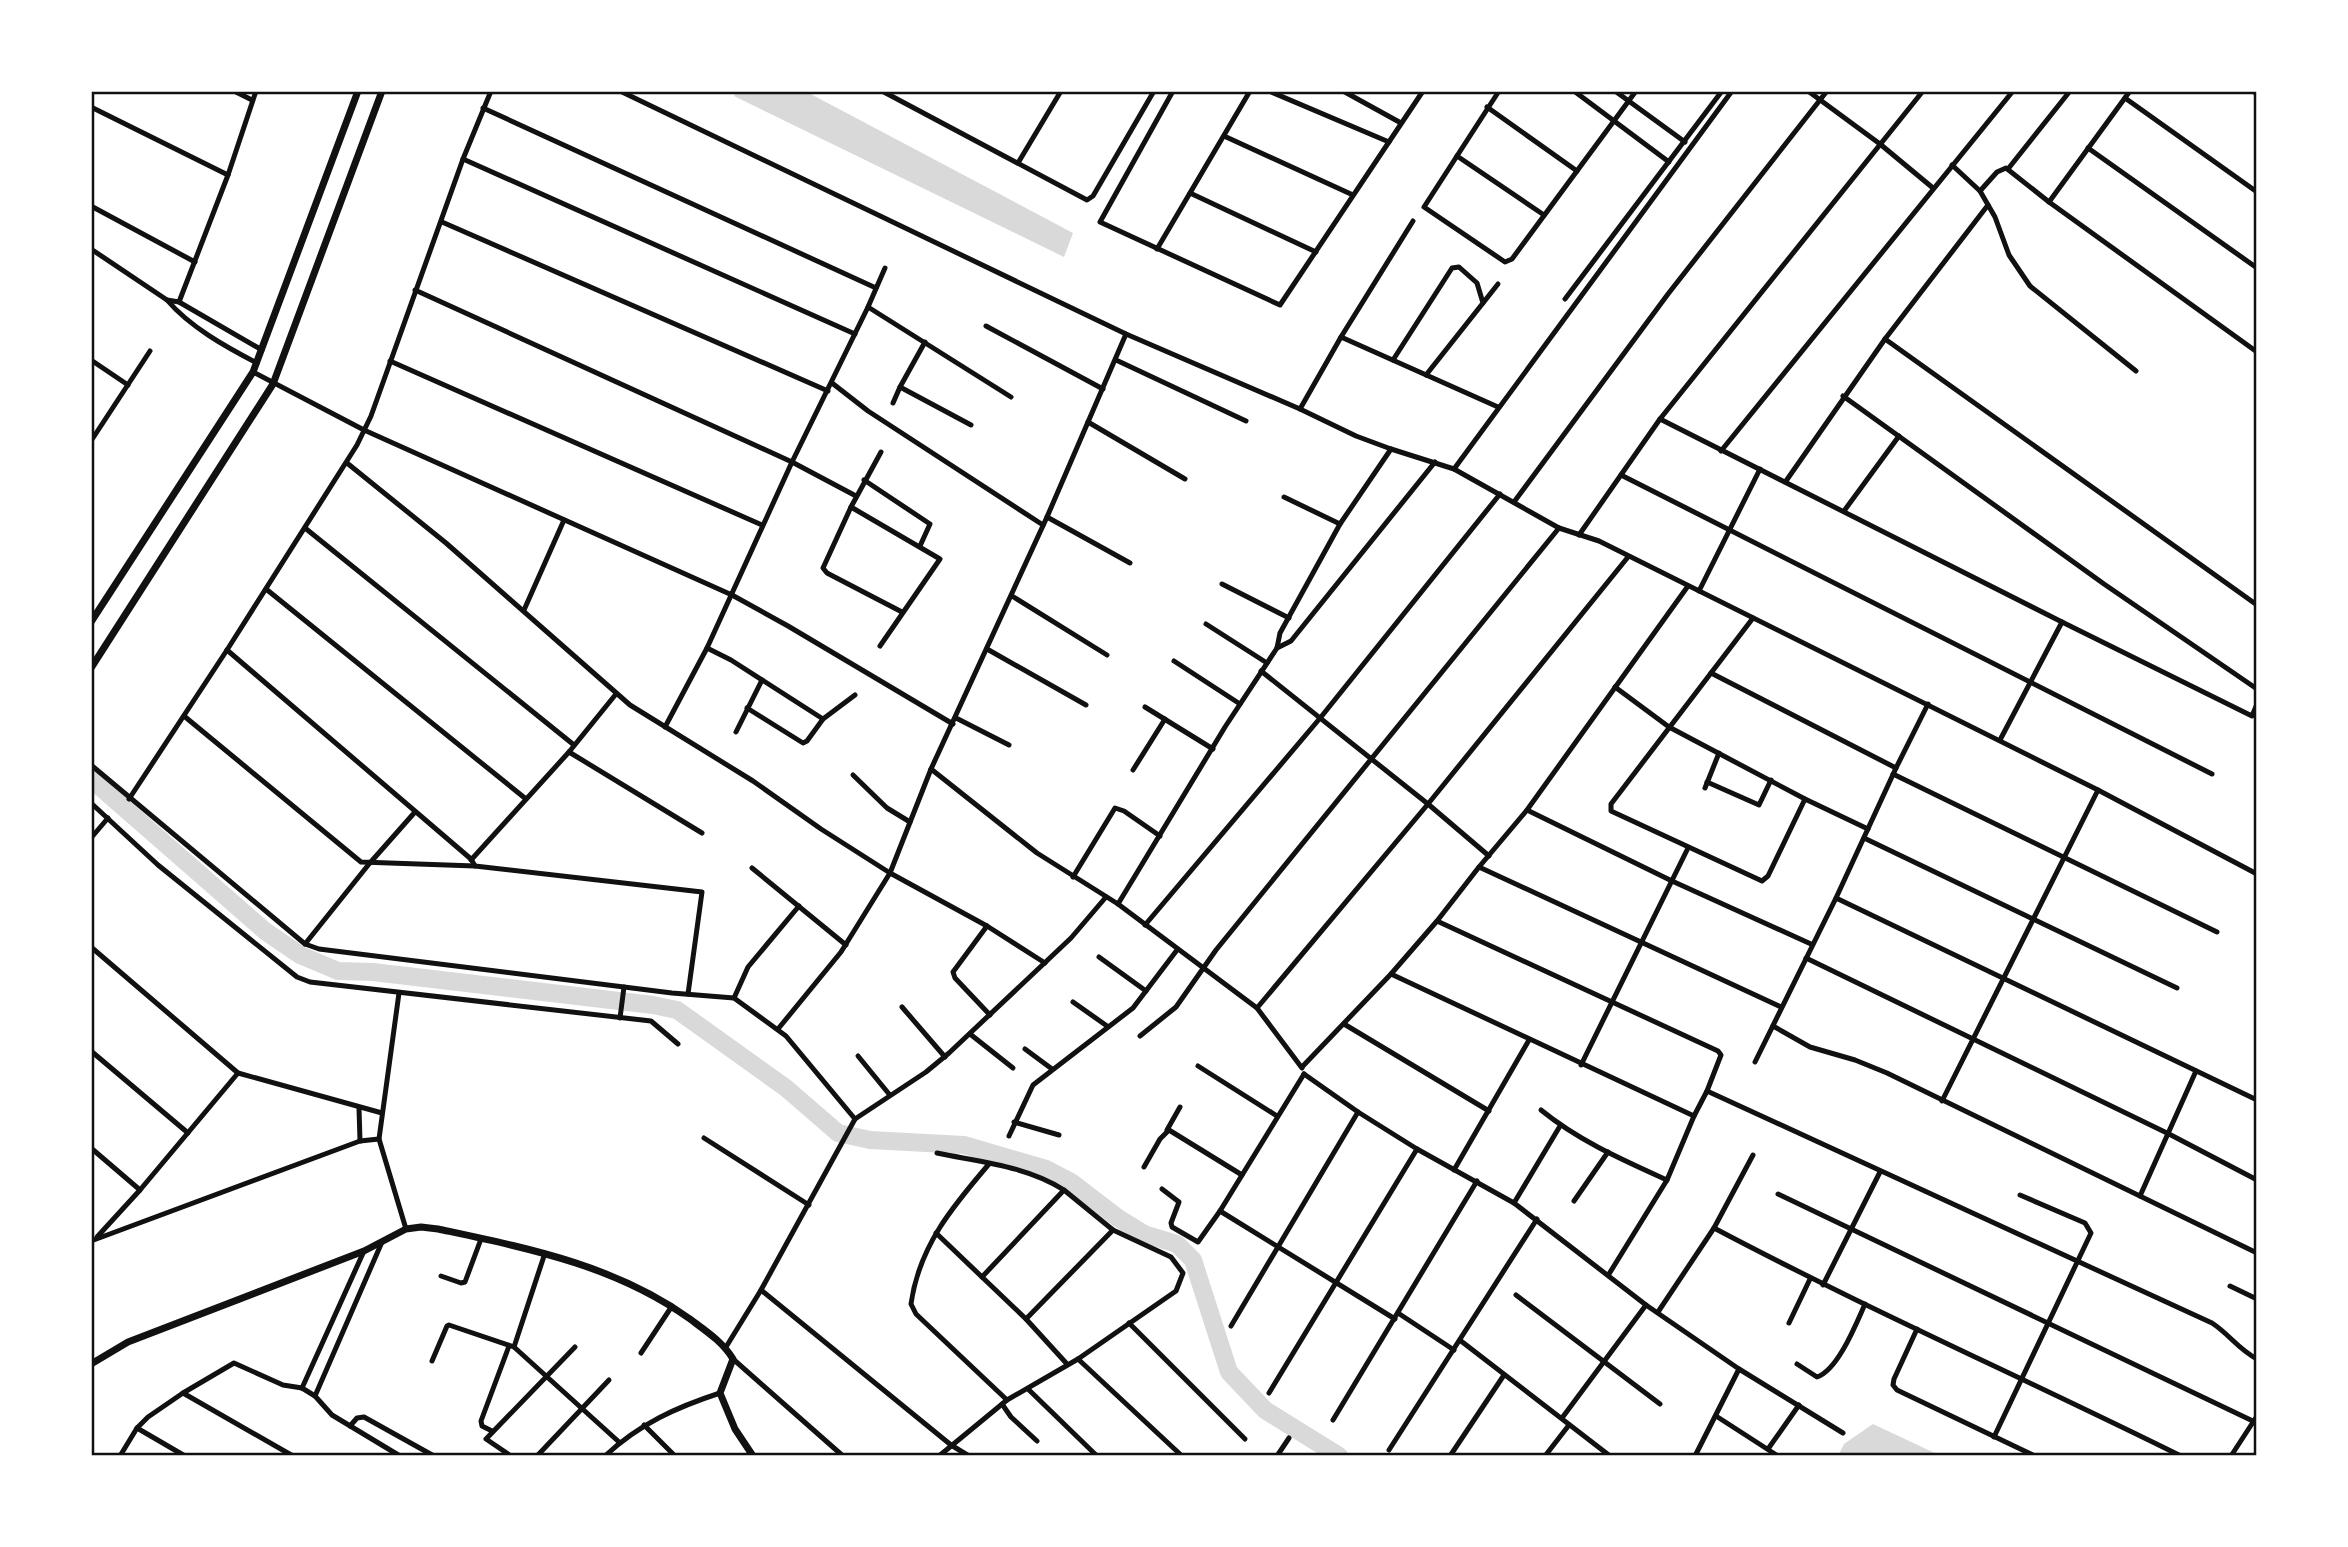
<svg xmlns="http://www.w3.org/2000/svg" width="2348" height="1547" font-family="Arial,sans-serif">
	<rect width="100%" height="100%" fill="#fff"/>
	<g fill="#d9d9d9">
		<polygon points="737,91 805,91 1073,233 1064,257 734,96"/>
		<polygon points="1873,1424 1941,1456 1838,1456 1844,1444"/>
	</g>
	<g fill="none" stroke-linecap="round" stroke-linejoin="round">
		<polyline stroke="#d9d9d9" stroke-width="18" points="91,779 265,931 300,955 338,971 373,972 653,1005 677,1010 786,1088 838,1133 870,1140 964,1145 1046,1169 1071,1182 1118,1218 1144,1234 1177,1244 1193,1260 1229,1372 1265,1410 1339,1456"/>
		<g stroke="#111" stroke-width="5">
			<polyline points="234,91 252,100"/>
			<polyline points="620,91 1126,334 1300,409 1356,436 1391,449 1454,469 1559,528 1599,541 2098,790 2257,874"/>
			<polyline points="882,91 1087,200 1093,196 1154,91"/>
			<polyline points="1173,91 1100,222 1280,305 1423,91"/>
			<polyline points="1269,91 1389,142"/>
			<polyline points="1343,91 1401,123"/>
			<polyline points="1499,91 1424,207 1505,262 1512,259 1636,91"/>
			<polyline points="1574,91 1669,162"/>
			<polyline points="1615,91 1685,142"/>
			<polyline points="1808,91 1880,144 1933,188"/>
			<polyline points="2253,91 2257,94"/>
			<polyline points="2125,98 2257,192"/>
			<polyline points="91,107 228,175"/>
			<polyline points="1487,107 1577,171"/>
			<polyline points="483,108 876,288"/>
			<polyline points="1224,136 1353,195"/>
			<polyline points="2088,148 2257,268"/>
			<polyline points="1457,156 1544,215"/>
			<polyline points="463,159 855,334"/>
			<polyline points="1018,163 1061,91"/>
			<polyline points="1952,165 1980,191 1997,172 2006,168 2049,202 2130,91"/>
			<polyline points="2008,169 2070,91"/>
			<polyline points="1980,191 1995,217 2009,255 2030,286 2136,371"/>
			<polyline points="1190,193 1316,252"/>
			<polyline points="2049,202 2257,352"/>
			<polyline points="91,206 195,262"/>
			<polyline points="442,222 828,391"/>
			<path d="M91 249 167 300C190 327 226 347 257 363"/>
			<polyline points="1157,249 1250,91"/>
			<polyline points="415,290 792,462 856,496"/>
			<polyline points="1565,299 1722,91"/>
			<polyline points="167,300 179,302 262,350"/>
			<polyline points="179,302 228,175 256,91"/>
			<polyline points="1483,303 1498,284"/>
			<polyline points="868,307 1011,397"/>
			<polyline points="986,326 1103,389"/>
			<polyline points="1341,337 1498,407"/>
			<polyline points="1885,339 2257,605"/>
			<polyline points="925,342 900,387 971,425"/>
			<polyline points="91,360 128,385"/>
			<polyline points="1116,360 1246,421"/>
			<polyline points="1393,360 1452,268 1459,267 1477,283 1483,303 1426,375"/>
			<polyline points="390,361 762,525"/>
			<polyline points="253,372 364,430 732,595 788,626 953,724"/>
			<polyline points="832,383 868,411 1043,525"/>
			<polyline points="1843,396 2104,584 2257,689"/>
			<polyline points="893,403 900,387"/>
			<polyline points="1300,409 1341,337 1413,221"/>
			<polyline points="1660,419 2062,622 2000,740"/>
			<polyline points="1088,422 1185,479"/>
			<polyline points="91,441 150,351"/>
			<polyline points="1721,451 2013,91"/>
			<polyline points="347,463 446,543 630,705 753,781 821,829 890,873 987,926 1045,963"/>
			<polyline points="1454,469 1732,91"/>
			<polyline points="1621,475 2212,774"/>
			<polyline points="864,480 930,524 920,546"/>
			<polyline points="1786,481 1885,339 1988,205"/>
			<polyline points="1284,497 1340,524"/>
			<polyline points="1514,502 1668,294 1827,91"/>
			<polyline points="851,507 881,452"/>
			<polyline points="1844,511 1899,436"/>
			<polyline points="1047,517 1130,563"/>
			<polyline points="305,528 574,745"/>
			<polyline points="1579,535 1660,419 1923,91"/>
			<polyline points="1222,584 1289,618"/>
			<polyline points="266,589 526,799"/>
			<polyline points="1699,591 1760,469"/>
			<polyline points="1012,596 1107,655"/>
			<polyline points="524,610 564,520"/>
			<polyline points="1753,618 1611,804 1611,811 1762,881 1768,876 1805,799"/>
			<polyline points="2062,622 2252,716 2257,704"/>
			<polyline points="1206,624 1267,663"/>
			<polyline points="880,646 940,559 851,507 823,568 827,573 902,612"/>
			<polyline points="707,648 731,660 823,719"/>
			<polyline points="1277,648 1291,641 1435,462"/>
			<polyline points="987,649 1086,705"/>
			<polyline points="227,650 471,859 475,866"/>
			<polyline points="1174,661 1240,704"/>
			<polyline points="1261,671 1428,804 1489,856"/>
			<polyline points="1711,673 1896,768"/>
			<polyline points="1615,687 1669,727 1805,799 1868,829"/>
			<polyline points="1145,707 1213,749"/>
			<polyline points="747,708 803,743 807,741 823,719 855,695"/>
			<polyline points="184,716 361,862 475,866 702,892 688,994"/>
			<polyline points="956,718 1009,745"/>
			<polyline points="665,727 707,648 792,462 868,307 885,268"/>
			<polyline points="736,732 762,680"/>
			<polyline points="569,752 702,833"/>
			<polyline points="91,765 305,944 319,949 672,993 734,998 786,1036 855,1119"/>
			<polyline points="931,769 1037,853 1118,904 1257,1008 1302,1068"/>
			<polyline points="1133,770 1165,719"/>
			<polyline points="1893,774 2217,932"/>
			<polyline points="853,775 887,808 910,822"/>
			<polyline points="1707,782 1759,805 1771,780"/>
			<polyline points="1705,788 1719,753"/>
			<polyline points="129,799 227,650 357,445 371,416 463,159 491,91"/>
			<polyline points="91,803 158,865 297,977 310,982 651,1021 678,1044"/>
			<polyline points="1527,810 1672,881 1811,944"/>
			<polyline points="91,838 108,818"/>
			<polyline points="1864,838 2177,988"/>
			<polyline points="471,860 569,752 616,694"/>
			<polyline points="1479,867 1781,1007"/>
			<polyline points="752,868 846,945"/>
			<polyline points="1073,877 1115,808 1124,811 1160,836"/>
			<polyline points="1836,898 2257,1100"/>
			<polyline points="1118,904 1225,727 1277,648 1280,633 1340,524 1391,449"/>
			<polyline points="1437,921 1718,1051 1721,1055 1707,1091 1694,1116 1667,1180 1609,1274"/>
			<polyline points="1145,925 1321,717 1500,494"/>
			<polyline points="987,926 953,972 955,978 990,1015"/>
			<polyline points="305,944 369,864 415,812"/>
			<polyline points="91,947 238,1073 382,1113"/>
			<polyline points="1099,957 1146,991"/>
			<polyline points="1806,958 2169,1134 2257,1180"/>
			<polyline points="1391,974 1694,1116"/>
			<polyline points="399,993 379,1139 406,1229"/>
			<polyline points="734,998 748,967 799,906"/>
			<polyline points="1073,1002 1107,1026"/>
			<polyline points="902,1007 945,1057"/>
			<polyline points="1257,1008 1428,804 1628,557"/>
			<polyline points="620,1018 624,987"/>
			<polyline points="1344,1024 1489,1111"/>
			<polyline points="1773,1026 1810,1047 1855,1060 1887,1073 2257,1253"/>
			<polyline points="778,1029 841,952 890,873 931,769 1047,517 1126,334"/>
			<polyline points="970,1034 1013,1068"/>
			<polyline points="1140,1036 1176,1007 1216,950 1559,528"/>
			<polyline points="1025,1049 1052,1069"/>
			<polyline points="91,1051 188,1133"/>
			<polyline points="858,1056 889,1094"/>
			<polyline points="1755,1062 1836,898 1896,768 1928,704"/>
			<polyline points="1581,1065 1688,848"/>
			<polyline points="1198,1066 1277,1116"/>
			<polyline points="1302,1067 1391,974 1437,921 1479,867 1527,810 1688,586"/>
			<polyline points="1304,1074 1358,1112 1417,1149 1514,1203 1646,1305 1739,1369 1843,1433"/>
			<path d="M1707 1091 2212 1323C2229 1334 2238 1349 2257 1359"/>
			<polyline points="1942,1101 2098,790"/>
			<polyline points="359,1108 360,1141"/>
			<path d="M1541 1110C1579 1141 1623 1160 1667 1180"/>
			<polyline points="1014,1122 1059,1135"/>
			<polyline points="1167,1130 1180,1107"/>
			<polyline points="1009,1136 1033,1085 1133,1008 1177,950"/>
			<polyline points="704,1138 809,1205"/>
			<polyline points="91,1148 140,1190"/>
			<path d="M937 1153C980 1162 1027 1166 1064 1190"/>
			<path d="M989 1164C953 1206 919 1246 911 1304L916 1314 1007 1400"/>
			<polyline points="1144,1167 1160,1139 1169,1130 1242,1175"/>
			<polyline points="1454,1170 1529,1040"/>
			<polyline points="1162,1189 1179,1202 1171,1223 1172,1227 1198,1242 1220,1211 1304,1074"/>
			<polyline points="1778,1194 2257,1423"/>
			<polyline points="2140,1196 2196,1071"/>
			<polyline points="1574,1201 1608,1152"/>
			<polyline points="1514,1203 1560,1126"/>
			<polyline points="1220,1211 1395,1319"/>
			<path d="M1714 1228C1867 1309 2026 1379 2181 1456"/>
			<polyline points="936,1233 982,1277"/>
			<polyline points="97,1237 140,1190 238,1073"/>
			<polyline points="91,1241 360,1141 379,1139"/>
			<polyline points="545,1253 514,1347 619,1442"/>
			<polyline points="441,1276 461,1283 465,1282 481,1239"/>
			<polyline points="1823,1285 1880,1172"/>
			<polyline points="2230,1286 2257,1299"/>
			<polyline points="761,1290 951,1445 969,1456"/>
			<polyline points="1516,1295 1660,1404"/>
			<polyline points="1658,1312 1714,1228 1753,1155"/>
			<polyline points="1398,1313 1454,1350"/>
			<polyline points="1026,1319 1113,1230"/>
			<polyline points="1129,1323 1245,1439"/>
			<polyline points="1789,1323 1810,1279"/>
			<polyline points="1231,1326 1358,1112"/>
			<polyline points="1917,1329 1894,1379 1893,1385 1897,1390 2035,1456"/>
			<polyline points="1461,1341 1610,1456"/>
			<polyline points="726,1347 761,1290 855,1119 926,1072 949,1053 1071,938 1106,897"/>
			<polyline points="641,1353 672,1306"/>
			<polyline points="733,1359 843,1456"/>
			<polyline points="1078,1359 1182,1456"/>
			<polyline points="432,1361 447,1326 449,1325 514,1347"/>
			<path d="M1797 1364 1817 1377C1838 1370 1856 1324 1865 1304"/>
			<polyline points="302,1388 364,1251"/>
			<polyline points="302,1388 315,1396 332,1415 400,1456"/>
			<polyline points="1028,1389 1097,1456"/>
			<polyline points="183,1393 234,1363 283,1385 302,1388"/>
			<polyline points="1269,1393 1417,1149"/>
			<polyline points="315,1396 382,1242"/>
			<polyline points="1002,1404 1011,1417 1037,1441"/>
			<polyline points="1716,1416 1778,1456"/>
			<polyline points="1562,1418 1646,1305"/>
			<polyline points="1333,1420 1477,1181"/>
			<polyline points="644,1425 675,1456"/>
			<polyline points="350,1426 357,1418 364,1417 434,1456"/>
			<polyline points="137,1428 148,1417 183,1393 293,1456"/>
			<polyline points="492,1431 482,1426 481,1421 509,1346"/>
			<polyline points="1994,1437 2091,1233 2085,1223 2020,1195"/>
			<polyline points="1768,1449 1799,1405"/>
			<polyline points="1389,1450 1537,1219"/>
			<polyline points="120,1456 137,1428 185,1456"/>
			<polyline points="511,1456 486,1439 575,1347"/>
			<polyline points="537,1456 609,1380"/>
			<path d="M605 1456C639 1424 677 1407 720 1393"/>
			<polyline points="939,1456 1007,1400 1078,1359 1176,1291 1183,1273 1171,1257 1113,1230 1064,1190 982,1277 1026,1319 1067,1364"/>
			<polyline points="1277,1456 1289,1438"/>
			<polyline points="1450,1456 1504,1375"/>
			<polyline points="1545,1456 1569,1425"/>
			<polyline points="1695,1456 1739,1369"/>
			<polyline points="2231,1456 2257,1416"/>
		</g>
		<g stroke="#111" stroke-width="7">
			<polyline points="91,622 253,372 358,91"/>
			<polyline points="91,668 273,384 382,91"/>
			<path d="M91 1364 128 1342 364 1251 406 1229 421 1227 438 1229C527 1248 615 1265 690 1319 706 1331 723 1342 733 1359L720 1393 735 1429 753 1456"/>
		</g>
	</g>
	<rect width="2348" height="1547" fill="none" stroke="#ffffff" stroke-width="186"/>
	<rect x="93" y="93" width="2162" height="1361" fill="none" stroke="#111" stroke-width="2.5"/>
</svg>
